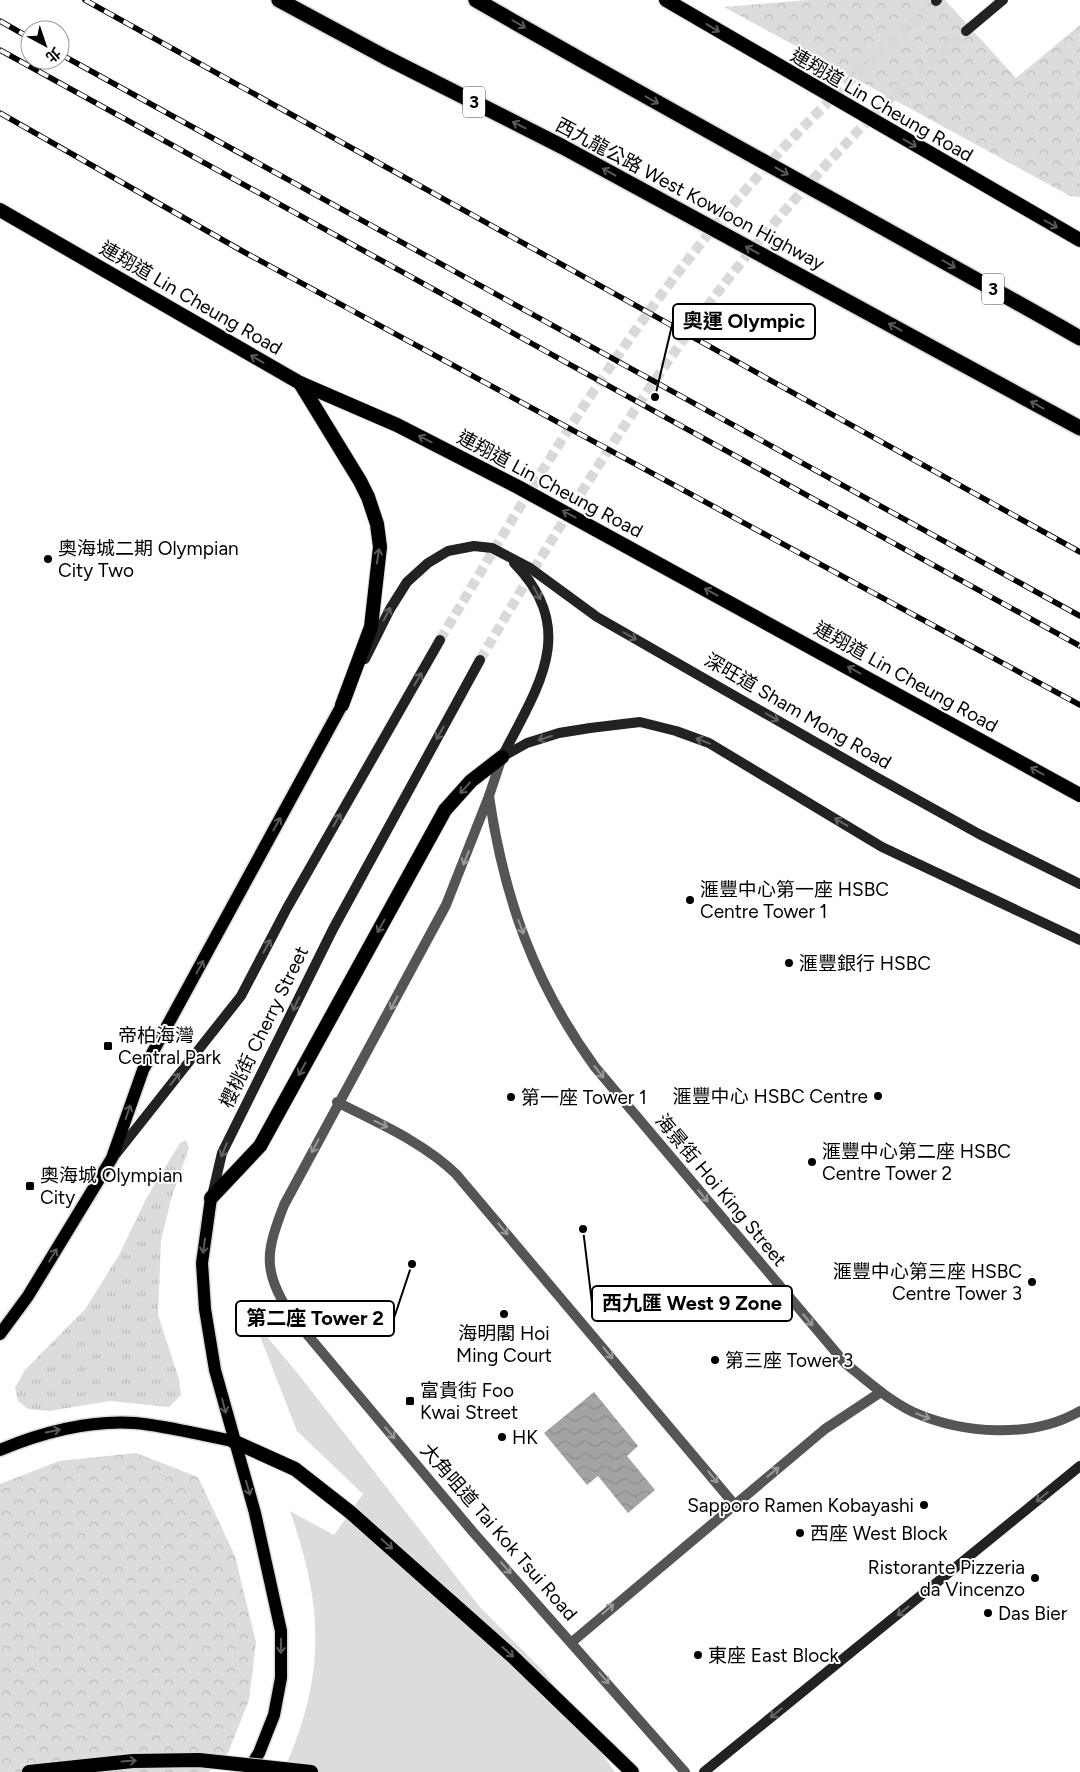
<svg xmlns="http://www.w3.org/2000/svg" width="1080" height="1772" font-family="Figtree,'Noto Sans TC',sans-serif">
	<defs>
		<pattern id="grass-tufts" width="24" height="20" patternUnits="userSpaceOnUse" patternTransform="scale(1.25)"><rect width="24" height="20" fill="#dcdcdc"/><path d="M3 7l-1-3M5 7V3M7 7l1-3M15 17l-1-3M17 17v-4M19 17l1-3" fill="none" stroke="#bbb"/></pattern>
		<pattern id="forest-crowns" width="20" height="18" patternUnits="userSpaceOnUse" patternTransform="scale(1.25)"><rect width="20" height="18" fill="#dcdcdc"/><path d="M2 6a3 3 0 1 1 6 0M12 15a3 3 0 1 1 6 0" fill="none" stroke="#bbb"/></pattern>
		<pattern id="water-waves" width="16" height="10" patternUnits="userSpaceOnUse" patternTransform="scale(1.25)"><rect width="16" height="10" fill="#a3a3a3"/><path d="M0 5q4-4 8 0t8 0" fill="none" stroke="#8b8b8b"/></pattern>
	</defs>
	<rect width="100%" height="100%" fill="#fff"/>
	<polygon fill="url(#grass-tufts)" points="186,1140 189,1148 171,1199 161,1241 158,1315 179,1379 181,1395 169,1407 110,1401 49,1411 28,1409 18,1401 15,1388 25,1370 86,1308 120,1253 147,1197 180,1143"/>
	<g fill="url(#forest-crowns)">
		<polygon points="808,0 945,0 1016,78 1080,25 1080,197 1070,196 724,7"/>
		<polygon points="136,1453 198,1477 235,1556 256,1642 249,1700 228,1753 209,1772 0,1772 0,1484 59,1461"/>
	</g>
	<path fill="#dcdcdc" d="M254 1321 299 1375 479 1606 545 1673 615 1772H283C326 1676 324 1609 290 1511L334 1535 363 1494 297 1431Z"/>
	<polygon fill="url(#water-waves)" points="594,1392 638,1446 627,1456 655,1490 628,1513 598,1476 587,1485 544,1433"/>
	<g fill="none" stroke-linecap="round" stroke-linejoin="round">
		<g stroke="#d9d9d9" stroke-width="10" stroke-dasharray="10 5" stroke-linecap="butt">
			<path d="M440 640C536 479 632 316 758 176 813 113 875 57 936 1"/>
			<path d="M480 660C553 535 629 412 715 296 765 230 822 168 879 109 906 82 937 57 966 31"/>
		</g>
		<g stroke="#dbdbdb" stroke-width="15">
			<g id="primary">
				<polyline points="211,1198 202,1263 205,1309 215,1370 255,1513 281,1631 281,1678 274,1715 259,1753 247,1772"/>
				<polyline points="0,1334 28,1296 112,1158 143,1070 342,705"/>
				<path d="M0 1450C43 1432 88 1420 135 1423 168 1426 201 1435 233 1441"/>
			</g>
		</g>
		<g stroke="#dbdbdb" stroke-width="16">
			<g id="trunk">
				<polyline points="666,0 1080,240"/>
				<polyline points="0,210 300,383 397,425 518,487 1080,795"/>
				<polyline points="300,383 360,481 368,497 377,524 380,547 371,627 342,705"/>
				<polyline points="211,1198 260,1146 445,810 471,781 502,757"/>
				<polyline points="233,1441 295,1469 350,1512 512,1656 632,1772"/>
			</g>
		</g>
		<g stroke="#dbdbdb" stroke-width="18">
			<g id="motorway">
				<polyline points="279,0 385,57 563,147 1080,428"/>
				<path d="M476 0C676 115 879 224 1080 338"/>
			</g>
		</g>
		<g stroke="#555" stroke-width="10">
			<path d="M489 796C504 898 534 983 595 1067L845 1363C866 1380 888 1400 913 1412 963 1434 1032 1439 1080 1411"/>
			<path d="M337 1102C378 1123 423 1142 456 1174L734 1504"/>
			<polyline points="572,1642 825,1429 881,1392"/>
		</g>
		<path stroke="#555" stroke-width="10" d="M502 757 489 796 446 905 284 1205C266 1252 262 1269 290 1314L473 1532 685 1772"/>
		<g stroke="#222" stroke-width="10">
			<polyline points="936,1 937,0"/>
			<polyline points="966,31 1003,0"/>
			<polyline points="365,659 390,609 407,582 428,563 448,551 474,546 492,548 530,568 597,617 878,778 979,834 1080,884"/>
			<polyline points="502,757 527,743 559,733 590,728 640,722 676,731 709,743 882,847 1080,940"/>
			<path d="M502 757C537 688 580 630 514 563"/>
			<polyline points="116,1154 241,996 287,908 440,640"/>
			<polyline points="212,1196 222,1153 333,929 480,660"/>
			<polyline points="704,1772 1080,1466"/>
		</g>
		<use href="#primary" stroke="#000" stroke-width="12"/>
		<use href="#trunk" stroke="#000" stroke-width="14"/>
		<use href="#motorway" stroke="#000" stroke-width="15"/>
		<g stroke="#000" stroke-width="5.5">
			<g id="rail">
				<polyline points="85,0 1080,552"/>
				<polyline points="0,21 30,38"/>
				<polyline points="0,50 1080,646"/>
				<polyline points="60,54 1080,616"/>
				<polyline points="0,113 244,252 1080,705"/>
			</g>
		</g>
		<use href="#rail" stroke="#fff" stroke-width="4" stroke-dasharray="11" stroke-linecap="butt"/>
		<g stroke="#dbdbdb" stroke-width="16" stroke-linecap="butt">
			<polyline id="trunk-bridge" points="29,1772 133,1761 199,1760 311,1772"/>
		</g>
		<use href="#trunk-bridge" stroke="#000" stroke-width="14"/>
	</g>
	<defs><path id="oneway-shaft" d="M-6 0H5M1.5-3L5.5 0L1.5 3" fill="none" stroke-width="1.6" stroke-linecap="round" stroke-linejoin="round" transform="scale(1.25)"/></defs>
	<g stroke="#595959">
		<use href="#oneway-shaft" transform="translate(519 24) rotate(30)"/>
		<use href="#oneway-shaft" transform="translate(713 28) rotate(31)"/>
		<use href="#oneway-shaft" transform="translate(652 100) rotate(29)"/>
		<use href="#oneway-shaft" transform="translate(519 125) rotate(-153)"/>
		<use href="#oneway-shaft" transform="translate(910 143) rotate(30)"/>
		<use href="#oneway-shaft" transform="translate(782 171) rotate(29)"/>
		<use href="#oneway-shaft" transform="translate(609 172) rotate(-151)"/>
		<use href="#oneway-shaft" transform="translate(1051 224) rotate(30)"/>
		<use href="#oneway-shaft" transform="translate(752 250) rotate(-151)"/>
		<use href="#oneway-shaft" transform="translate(949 264) rotate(30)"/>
		<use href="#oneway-shaft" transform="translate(895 327) rotate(-151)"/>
		<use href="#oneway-shaft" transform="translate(257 359) rotate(-150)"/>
		<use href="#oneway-shaft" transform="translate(1037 405) rotate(-151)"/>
		<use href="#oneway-shaft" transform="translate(425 439) rotate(-153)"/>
		<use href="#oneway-shaft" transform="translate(569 514) rotate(-152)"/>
		<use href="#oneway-shaft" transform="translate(378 556) rotate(-81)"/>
		<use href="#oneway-shaft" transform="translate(711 592) rotate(-151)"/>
		<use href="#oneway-shaft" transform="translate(854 670) rotate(-151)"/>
		<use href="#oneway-shaft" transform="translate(1037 771) rotate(-151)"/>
		<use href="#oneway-shaft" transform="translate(465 788) rotate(132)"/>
		<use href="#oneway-shaft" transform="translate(277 824) rotate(-61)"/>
		<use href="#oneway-shaft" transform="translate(381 926) rotate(119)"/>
		<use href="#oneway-shaft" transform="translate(200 967) rotate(-61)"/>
		<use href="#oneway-shaft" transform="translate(302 1069) rotate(119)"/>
		<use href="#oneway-shaft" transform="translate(128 1112) rotate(-71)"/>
		<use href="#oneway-shaft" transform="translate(204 1246) rotate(98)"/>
		<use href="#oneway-shaft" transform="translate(53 1255) rotate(-59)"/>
		<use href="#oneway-shaft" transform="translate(224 1406) rotate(75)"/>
		<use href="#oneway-shaft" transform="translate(53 1431) rotate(-11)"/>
		<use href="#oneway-shaft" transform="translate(248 1488) rotate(74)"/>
		<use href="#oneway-shaft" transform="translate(387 1544) rotate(42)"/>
		<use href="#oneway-shaft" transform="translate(281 1646) rotate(91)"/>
		<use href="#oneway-shaft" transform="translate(508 1652) rotate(42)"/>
		<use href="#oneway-shaft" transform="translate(129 1761) rotate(-4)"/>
	</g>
	<g stroke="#646464">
		<use href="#oneway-shaft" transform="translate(537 593) rotate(61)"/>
		<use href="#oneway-shaft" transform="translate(387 614) rotate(-62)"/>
		<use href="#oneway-shaft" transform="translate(630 636) rotate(30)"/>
		<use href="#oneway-shaft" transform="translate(418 679) rotate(-60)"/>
		<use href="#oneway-shaft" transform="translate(772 717) rotate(30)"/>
		<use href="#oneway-shaft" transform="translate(440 733) rotate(119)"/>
		<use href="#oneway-shaft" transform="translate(545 738) rotate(162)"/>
		<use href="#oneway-shaft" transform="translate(703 741) rotate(-159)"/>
		<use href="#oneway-shaft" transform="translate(337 820) rotate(-60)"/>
		<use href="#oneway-shaft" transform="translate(841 822) rotate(-149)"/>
		<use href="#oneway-shaft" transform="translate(267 946) rotate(-62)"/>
		<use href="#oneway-shaft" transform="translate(296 1004) rotate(116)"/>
		<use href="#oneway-shaft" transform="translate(175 1079) rotate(-51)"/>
		<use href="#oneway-shaft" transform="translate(224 1150) rotate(112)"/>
		<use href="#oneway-shaft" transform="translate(1042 1497) rotate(140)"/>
		<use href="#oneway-shaft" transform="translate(903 1611) rotate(141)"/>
		<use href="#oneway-shaft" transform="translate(776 1713) rotate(141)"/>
	</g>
	<g stroke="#999">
		<use href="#oneway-shaft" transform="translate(466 858) rotate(112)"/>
		<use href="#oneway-shaft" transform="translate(521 927) rotate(69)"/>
		<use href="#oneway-shaft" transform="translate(394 1003) rotate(118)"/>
		<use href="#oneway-shaft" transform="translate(599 1072) rotate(51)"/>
		<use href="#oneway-shaft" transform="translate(381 1124) rotate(26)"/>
		<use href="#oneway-shaft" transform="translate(315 1146) rotate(118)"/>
		<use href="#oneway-shaft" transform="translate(703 1196) rotate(50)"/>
		<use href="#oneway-shaft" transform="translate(503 1229) rotate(50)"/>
		<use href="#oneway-shaft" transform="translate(808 1320) rotate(50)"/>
		<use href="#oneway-shaft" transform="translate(608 1353) rotate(50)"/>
		<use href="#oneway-shaft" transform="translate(923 1416) rotate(21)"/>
		<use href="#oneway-shaft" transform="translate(390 1433) rotate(50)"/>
		<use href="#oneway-shaft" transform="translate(773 1472) rotate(-39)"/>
		<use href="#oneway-shaft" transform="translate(713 1477) rotate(50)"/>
		<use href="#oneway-shaft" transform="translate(506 1568) rotate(48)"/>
		<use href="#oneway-shaft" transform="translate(608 1609) rotate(-41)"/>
		<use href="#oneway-shaft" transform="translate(604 1678) rotate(49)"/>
	</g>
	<g fill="#000" stroke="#fff" stroke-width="2">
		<circle cx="48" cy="559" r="5"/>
		<circle cx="690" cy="900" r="5"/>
		<circle cx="789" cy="963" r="5"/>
		<rect x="103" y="1041" width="10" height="10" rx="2.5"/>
		<circle cx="878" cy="1096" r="5"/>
		<circle cx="511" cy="1097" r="5"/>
		<circle cx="812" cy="1162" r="5"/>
		<rect x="25" y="1181" width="10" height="10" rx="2.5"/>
		<circle cx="1032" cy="1282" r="5"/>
		<circle cx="504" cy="1314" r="5"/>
		<circle cx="715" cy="1360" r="5"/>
		<rect x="405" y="1396" width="10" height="10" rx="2.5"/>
		<circle cx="502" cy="1437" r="5"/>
		<circle cx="924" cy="1505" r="5"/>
		<circle cx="800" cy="1533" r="5"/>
		<circle cx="1035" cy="1578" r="5"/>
		<circle cx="988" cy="1613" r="5"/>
		<circle cx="698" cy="1655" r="5"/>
	</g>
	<g text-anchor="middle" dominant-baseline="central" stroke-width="4" stroke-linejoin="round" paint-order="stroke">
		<g fill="#fff" stroke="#4c4c4c" stroke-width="1">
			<rect x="463" y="86.5" width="22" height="31" rx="4"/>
			<rect x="982" y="273.5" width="22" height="31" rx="4"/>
		</g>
		<g font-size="18" font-weight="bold" fill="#000">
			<text x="474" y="102">3</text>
			<text x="993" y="289">3</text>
		</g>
		<g font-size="19" fill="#000" stroke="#fff">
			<text transform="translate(882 105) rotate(30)">連翔道 Lin Cheung Road</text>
			<text transform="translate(690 194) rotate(28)">西九龍公路 West Kowloon Highway</text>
			<text transform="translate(191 298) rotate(30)">連翔道 Lin Cheung Road</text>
			<text transform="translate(550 484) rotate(28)">連翔道 Lin Cheung Road</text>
			<text transform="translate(906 677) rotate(29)">連翔道 Lin Cheung Road</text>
			<text transform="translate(798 711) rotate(30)">深旺道 Sham Mong Road</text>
			<text transform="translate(264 1027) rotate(-64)">櫻桃街 Cherry Street</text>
			<text transform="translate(721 1190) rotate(50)">海景街 Hoi King Street</text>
			<text transform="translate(499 1532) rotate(49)">大角咀道 Tai Kok Tsui Road</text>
		</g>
		<g font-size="19" fill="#000" stroke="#fff" text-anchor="start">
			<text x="58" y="548">奧海城二期 Olympian<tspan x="58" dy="22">City Two</tspan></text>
			<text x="700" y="889">滙豐中心第一座 HSBC<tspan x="700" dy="22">Centre Tower 1</tspan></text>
			<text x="799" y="963">滙豐銀行 HSBC</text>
			<text x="118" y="1035">帝柏海灣<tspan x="118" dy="22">Central Park</tspan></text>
			<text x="868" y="1096" text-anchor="end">滙豐中心 HSBC Centre</text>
			<text x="521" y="1097">第一座 Tower 1</text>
			<text x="822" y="1151">滙豐中心第二座 HSBC<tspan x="822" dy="22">Centre Tower 2</tspan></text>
			<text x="40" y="1175">奧海城 Olympian<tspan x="40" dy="22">City</tspan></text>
			<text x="1022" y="1271" text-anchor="end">滙豐中心第三座 HSBC<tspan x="1022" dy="22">Centre Tower 3</tspan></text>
			<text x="504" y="1333" text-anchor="middle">海明閣 Hoi<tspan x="504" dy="22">Ming Court</tspan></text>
			<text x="725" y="1360">第三座 Tower 3</text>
			<text x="420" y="1390">富貴街 Foo<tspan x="420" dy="22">Kwai Street</tspan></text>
			<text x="512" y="1437">HK</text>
			<text x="914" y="1505" text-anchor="end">Sapporo Ramen Kobayashi</text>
			<text x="810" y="1533">西座 West Block</text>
			<text x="1025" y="1567" text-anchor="end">Ristorante Pizzeria<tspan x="1025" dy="22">da Vincenzo</tspan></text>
			<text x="998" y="1613">Das Bier</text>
			<text x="708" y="1655">東座 East Block</text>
		</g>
	</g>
	<path fill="none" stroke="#000" stroke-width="2" d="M655 397L673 321M583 1229L592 1303M412 1264L394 1318"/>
	<g fill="#000" stroke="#fff" stroke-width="2">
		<circle cx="655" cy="397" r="5"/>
		<circle cx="583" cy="1229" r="5"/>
		<circle cx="412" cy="1264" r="5"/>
	</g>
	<g fill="#fff" stroke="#000" stroke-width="2">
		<rect x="673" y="304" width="142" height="35" rx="5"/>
		<rect x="592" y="1286" width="200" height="35" rx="5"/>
		<rect x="236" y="1301" width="158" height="35" rx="5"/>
	</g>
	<g font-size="20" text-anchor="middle" font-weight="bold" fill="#000">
		<text x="744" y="328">奧運 Olympic</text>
		<text x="692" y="1310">西九匯 West 9 Zone</text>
		<text x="315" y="1325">第二座 Tower 2</text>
	</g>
	<g transform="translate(45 45) rotate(140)"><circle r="24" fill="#ffffff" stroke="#999999"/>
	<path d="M0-4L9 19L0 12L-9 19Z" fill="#000000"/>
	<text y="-8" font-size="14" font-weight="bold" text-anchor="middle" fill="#000000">北</text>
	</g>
</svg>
